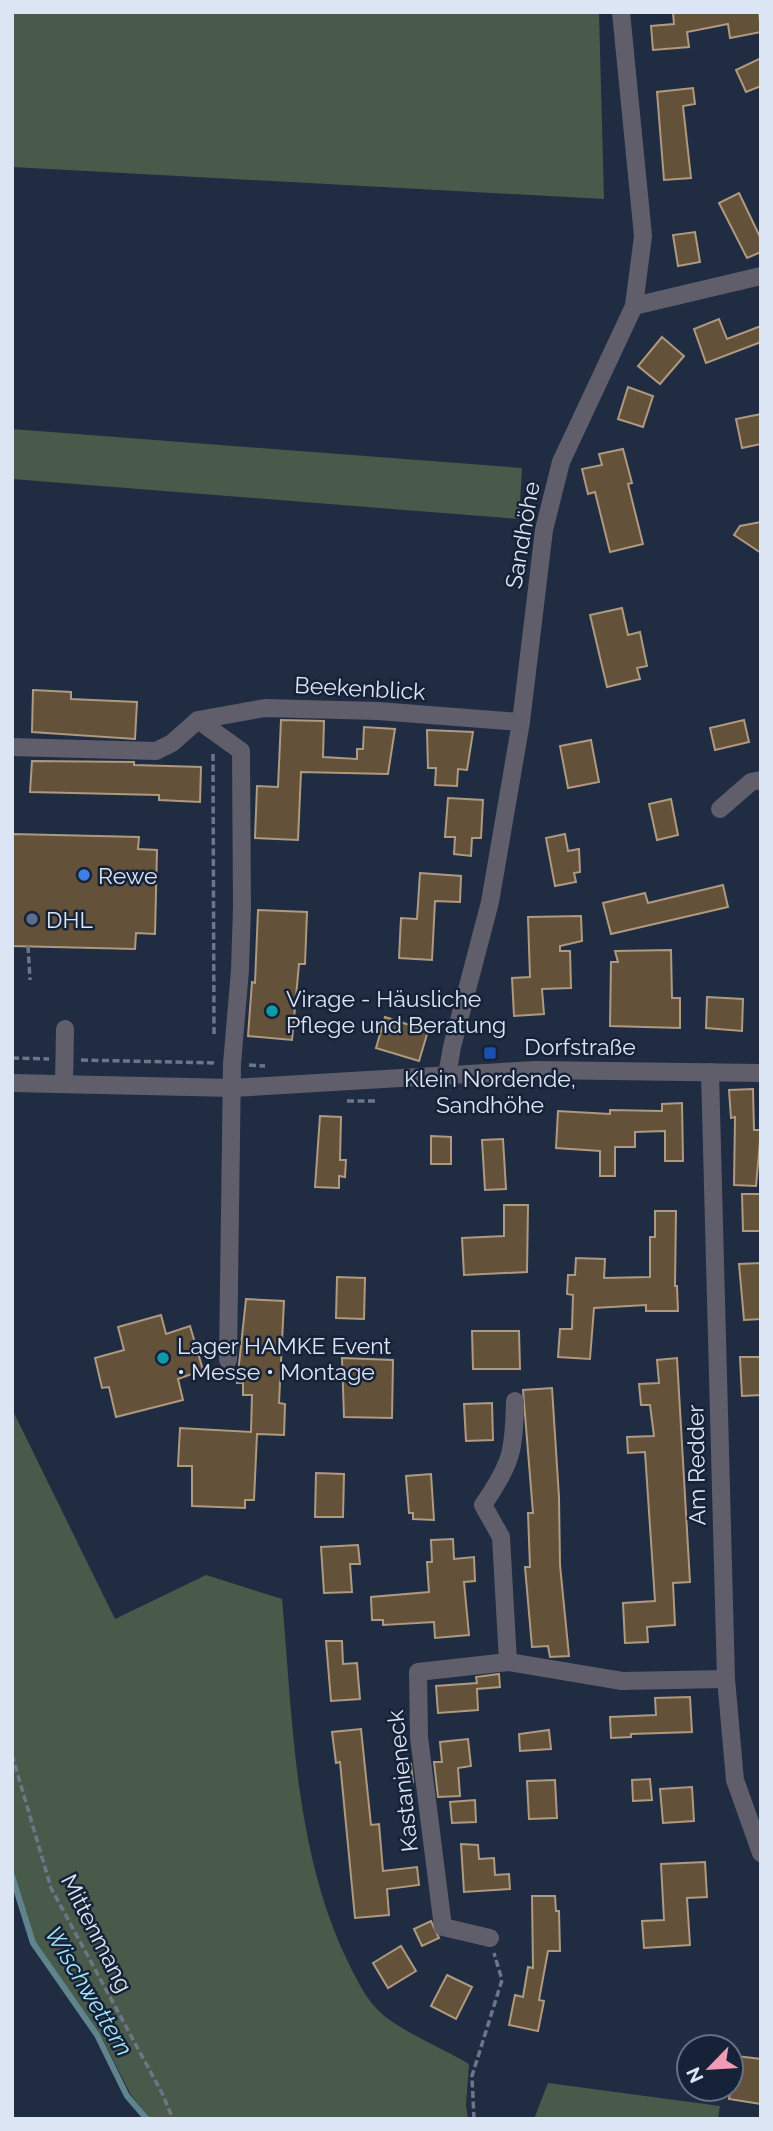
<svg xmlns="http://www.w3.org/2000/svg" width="773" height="2131" font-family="Raleway,sans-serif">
	<rect width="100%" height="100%" fill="#1f2c42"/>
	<g fill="#485a49">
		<polygon points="12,12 599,12 604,199 12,167"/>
		<polygon points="12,429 522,468 519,519 12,479"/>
		<path d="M12 1409 115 1619 206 1575 282 1599C293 1721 294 1852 349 1964 357 1980 367 2001 381 2013 401 2031 444 2049 469 2064L466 2105 468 2119H151L131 2095 100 2034 33 1940 12 1870Z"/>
		<polygon points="548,2083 720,2106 718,2119 534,2119"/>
	</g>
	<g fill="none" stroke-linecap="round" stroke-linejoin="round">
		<polyline stroke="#60848e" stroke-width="6" points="12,1876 33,1943 97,2035 127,2096 147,2119"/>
	</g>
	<g fill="#64513a" stroke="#af997f" stroke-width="2">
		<polygon points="759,12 761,32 730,38 728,24 687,32 689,47 653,50 651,26 674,24 673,13"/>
		<polygon points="761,58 761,86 746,92 736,70"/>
		<polygon points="693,88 695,104 683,106 691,178 664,180 657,92"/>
		<polygon points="739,193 761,239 761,252 747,258 719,203"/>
		<polygon points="695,232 700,262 678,266 673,235"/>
		<polygon points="719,319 727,339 761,326 761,342 706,363 694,329"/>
		<polygon points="662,337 684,356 660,384 638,366"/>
		<polygon points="628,387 653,396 643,427 618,419"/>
		<polygon points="761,414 761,444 742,448 736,419"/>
		<polygon points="623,449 632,483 628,484 643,544 610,552 595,492 588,494 582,469 602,465 599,454"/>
		<polygon points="761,522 761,553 734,535 740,526"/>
		<polygon points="622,608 628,635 640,632 647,666 637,668 640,679 607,687 590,615"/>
		<polygon points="33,690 71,692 71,699 137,702 135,739 32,732"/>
		<polygon points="281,720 324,721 323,757 357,759 357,749 363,749 364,727 395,729 388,774 301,772 298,840 255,838 257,786 278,787"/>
		<polygon points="744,720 749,742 715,750 710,728"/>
		<polygon points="427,730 473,732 467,770 458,769 457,786 435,785 436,768 428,768"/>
		<polygon points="591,740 599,782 568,788 560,746"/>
		<polygon points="32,761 134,762 134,765 201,767 200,802 159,800 159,795 30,792"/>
		<polygon points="448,798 483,800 481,838 472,838 471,856 454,854 455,837 445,837"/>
		<polygon points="671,799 678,835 657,840 649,804"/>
		<polygon points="12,834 139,837 138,849 157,850 155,934 136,933 135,949 12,946"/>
		<polygon points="565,834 568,851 579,849 580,872 574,873 576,882 555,886 546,838"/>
		<polygon points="420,873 461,876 460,902 435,901 432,960 399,958 401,918 417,919"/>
		<polygon points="723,885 728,907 611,934 603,903 645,893 648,903"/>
		<polygon points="258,910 307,912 305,964 299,964 292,1040 248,1036 252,982 255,983"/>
		<polygon points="581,916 582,941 560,946 560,951 570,951 571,988 542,989 544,1014 514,1016 512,978 530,977 528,917"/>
		<polygon points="671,950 672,998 680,998 680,1028 610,1026 611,962 618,962 615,951"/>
		<polygon points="707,997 743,999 742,1031 706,1028"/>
		<polygon points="385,1017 428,1031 419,1061 376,1048"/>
		<polygon points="753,1089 754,1130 761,1130 756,1186 734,1185 735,1117 731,1118 729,1090"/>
		<polygon points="682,1103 683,1161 665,1161 665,1131 635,1132 635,1147 615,1147 615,1176 600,1176 600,1151 556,1148 558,1111 610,1114 610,1110 662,1111 662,1104"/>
		<polygon points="320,1116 341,1117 340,1160 346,1160 345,1177 339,1176 339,1188 315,1187"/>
		<polygon points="431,1136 451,1137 451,1164 431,1164"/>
		<polygon points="503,1139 506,1189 485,1190 482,1140"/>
		<polygon points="742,1194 761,1194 761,1231 743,1231"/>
		<polygon points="504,1205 528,1205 527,1272 464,1275 462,1238 504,1236"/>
		<polygon points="655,1211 676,1211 675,1286 677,1286 678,1311 646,1311 646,1305 594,1308 590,1359 558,1357 560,1329 572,1329 573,1295 567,1294 568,1275 575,1275 576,1258 605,1259 604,1278 650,1277 650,1237 655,1237"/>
		<polygon points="761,1263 761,1319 744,1320 739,1264"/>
		<polygon points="337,1277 365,1278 364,1319 336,1318"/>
		<polygon points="246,1299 284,1301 279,1403 285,1404 284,1435 257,1434 254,1500 245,1500 245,1508 192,1506 192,1466 178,1466 180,1428 251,1432 252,1395 243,1395 243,1383 237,1383"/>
		<polygon points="161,1315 166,1334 190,1326 203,1370 178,1379 183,1400 116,1417 109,1387 102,1388 95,1358 124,1350 118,1327"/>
		<polygon points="472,1331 519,1331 520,1369 473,1369"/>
		<polygon points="740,1357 761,1357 761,1395 742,1396"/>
		<polygon points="342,1358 393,1360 392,1418 344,1417"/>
		<polygon points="677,1358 690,1582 673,1583 675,1625 647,1627 648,1642 625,1643 623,1603 655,1601 645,1452 628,1453 627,1437 654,1436 650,1405 641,1405 639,1384 659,1383 657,1360"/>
		<polygon points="552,1388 559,1497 560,1565 569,1656 550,1657 548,1646 532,1647 525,1567 530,1567 528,1513 533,1513 523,1390"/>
		<polygon points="492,1403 493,1440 466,1441 464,1404"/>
		<polygon points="316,1473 344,1474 343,1517 315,1517"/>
		<polygon points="431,1474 434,1520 413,1519 413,1513 409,1513 406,1476"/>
		<polygon points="453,1539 454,1559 474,1557 475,1581 464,1582 469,1635 435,1638 434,1622 383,1625 383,1620 372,1620 371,1597 429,1592 427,1562 432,1562 431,1540"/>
		<polygon points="358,1545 360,1564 350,1564 352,1592 324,1593 321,1547"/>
		<polygon points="326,1641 342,1641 343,1664 357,1663 360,1699 331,1701"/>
		<polygon points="499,1674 500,1687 477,1689 478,1710 438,1713 436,1686 477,1683 476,1677"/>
		<polygon points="690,1697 692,1732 631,1734 631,1737 611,1738 610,1717 656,1715 655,1698"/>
		<polygon points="361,1729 371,1825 379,1824 383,1871 417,1867 419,1885 387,1889 389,1915 355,1918 340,1762 336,1763 332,1732"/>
		<polygon points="549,1730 551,1749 520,1751 519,1734"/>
		<polygon points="468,1739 471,1766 458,1768 460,1796 438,1797 434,1762 442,1762 440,1742"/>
		<polygon points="411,1764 413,1782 401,1783 399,1765"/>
		<polygon points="650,1779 652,1800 633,1801 632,1780"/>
		<polygon points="555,1780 557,1818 529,1819 527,1781"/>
		<polygon points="692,1787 694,1821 663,1823 660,1789"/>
		<polygon points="475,1800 476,1822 452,1823 450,1802"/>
		<polygon points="461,1844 478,1845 479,1859 494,1858 495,1875 509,1874 510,1889 464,1892"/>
		<polygon points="705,1862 707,1897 687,1898 690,1945 644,1948 642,1921 664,1920 661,1864"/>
		<polygon points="532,1896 555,1896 556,1911 559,1911 560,1951 548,1951 539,2000 544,2001 538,2031 509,2025 515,1995 523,1997 528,1967 533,1968"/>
		<polygon points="431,1921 439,1938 422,1946 414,1929"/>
		<polygon points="401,1946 416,1971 388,1988 373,1963"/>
		<polygon points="447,1975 472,1987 456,2019 431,2006"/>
		<polygon points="736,2056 761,2059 761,2104 729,2099"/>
	</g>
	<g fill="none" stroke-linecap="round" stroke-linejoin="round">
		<g stroke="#6b7789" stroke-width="3.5" stroke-dasharray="7 3.5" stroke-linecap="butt">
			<polyline points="213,754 214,1036"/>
			<polyline points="28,946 30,980"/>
			<polyline points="12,1058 49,1059"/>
			<polyline points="81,1060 217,1063"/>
			<polyline points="249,1065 265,1066"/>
			<polyline points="347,1101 378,1101"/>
			<polyline points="12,1755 51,1888 162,2093 173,2119"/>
			<polyline points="474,2119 472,2076 502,1980 494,1953"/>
		</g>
		<g stroke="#615e6b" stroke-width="18">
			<polyline points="634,306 761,276"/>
			<polyline points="198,720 265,708 378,711 521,722"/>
			<polyline points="12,747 156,751 172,743 198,720 241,751 242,908 240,970 232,1064 228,1360"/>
			<polyline points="720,809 751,782 761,780"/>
			<polyline points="710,1072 726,1679 735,1780 761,1853"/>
			<polyline points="447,1075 452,1047 490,902 521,722 544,530 561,462 634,306 643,236 621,12"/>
			<polyline points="12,1083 233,1088 535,1070 761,1073"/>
			<polyline points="64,1084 65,1029"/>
			<path d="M508 1662 501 1537 483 1505C512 1463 514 1451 515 1401"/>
			<polyline points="490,1938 443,1927 419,1737 418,1672 508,1662 622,1681 726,1679"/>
		</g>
	</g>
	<circle fill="#3f7fe0" stroke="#152237" stroke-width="2.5" cx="84" cy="875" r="7"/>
	<circle fill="#5c6f8a" stroke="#152237" stroke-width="2.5" cx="32" cy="919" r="7"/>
	<g fill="#0f9aa8" stroke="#152237" stroke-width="2.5">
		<circle cx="272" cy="1011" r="7"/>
		<circle cx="163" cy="1358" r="7"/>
	</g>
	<rect fill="#1a4fb4" stroke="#152237" stroke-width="2.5" x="483" y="1046" width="14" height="14" rx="3.5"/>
	<g text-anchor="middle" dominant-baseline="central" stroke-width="5" stroke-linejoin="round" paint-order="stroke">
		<g font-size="23" fill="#dce5f3" stroke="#152237">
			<text transform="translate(522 535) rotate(-80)">Sandhöhe</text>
			<text transform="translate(360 688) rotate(3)">Beekenblick</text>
			<text x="580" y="1046">Dorfstraße</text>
			<text transform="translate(696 1465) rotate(-91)">Am Redder</text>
			<text transform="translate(402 1781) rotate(-96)">Kastanieneck</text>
			<text transform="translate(97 1933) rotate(63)">Mittenmang</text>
		</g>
		<g font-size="23" fill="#dce5f3" stroke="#152237" text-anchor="start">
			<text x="98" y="875">Rewe</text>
			<text x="46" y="919">DHL</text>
			<text x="286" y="998">Virage - Häusliche<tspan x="286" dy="26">Pflege und Beratung</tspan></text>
			<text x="490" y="1078" text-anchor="middle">Klein Nordende,<tspan x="490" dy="26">Sandhöhe</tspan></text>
			<text x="177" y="1345">Lager HAMKE Event<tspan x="177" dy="26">• Messe • Montage</tspan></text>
		</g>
		<g font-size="24" font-style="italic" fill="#a3e7fa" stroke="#152237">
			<text transform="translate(89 1991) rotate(59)">Wischwettern</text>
		</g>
	</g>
	<rect width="773" height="2131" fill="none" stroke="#dce5f3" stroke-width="28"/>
	<g transform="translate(710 2068) rotate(245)"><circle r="33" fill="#152237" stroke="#657082" stroke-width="2"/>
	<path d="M0-5L12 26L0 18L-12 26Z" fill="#f19ab4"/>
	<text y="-10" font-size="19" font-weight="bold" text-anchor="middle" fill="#dce5f3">N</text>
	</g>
</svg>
